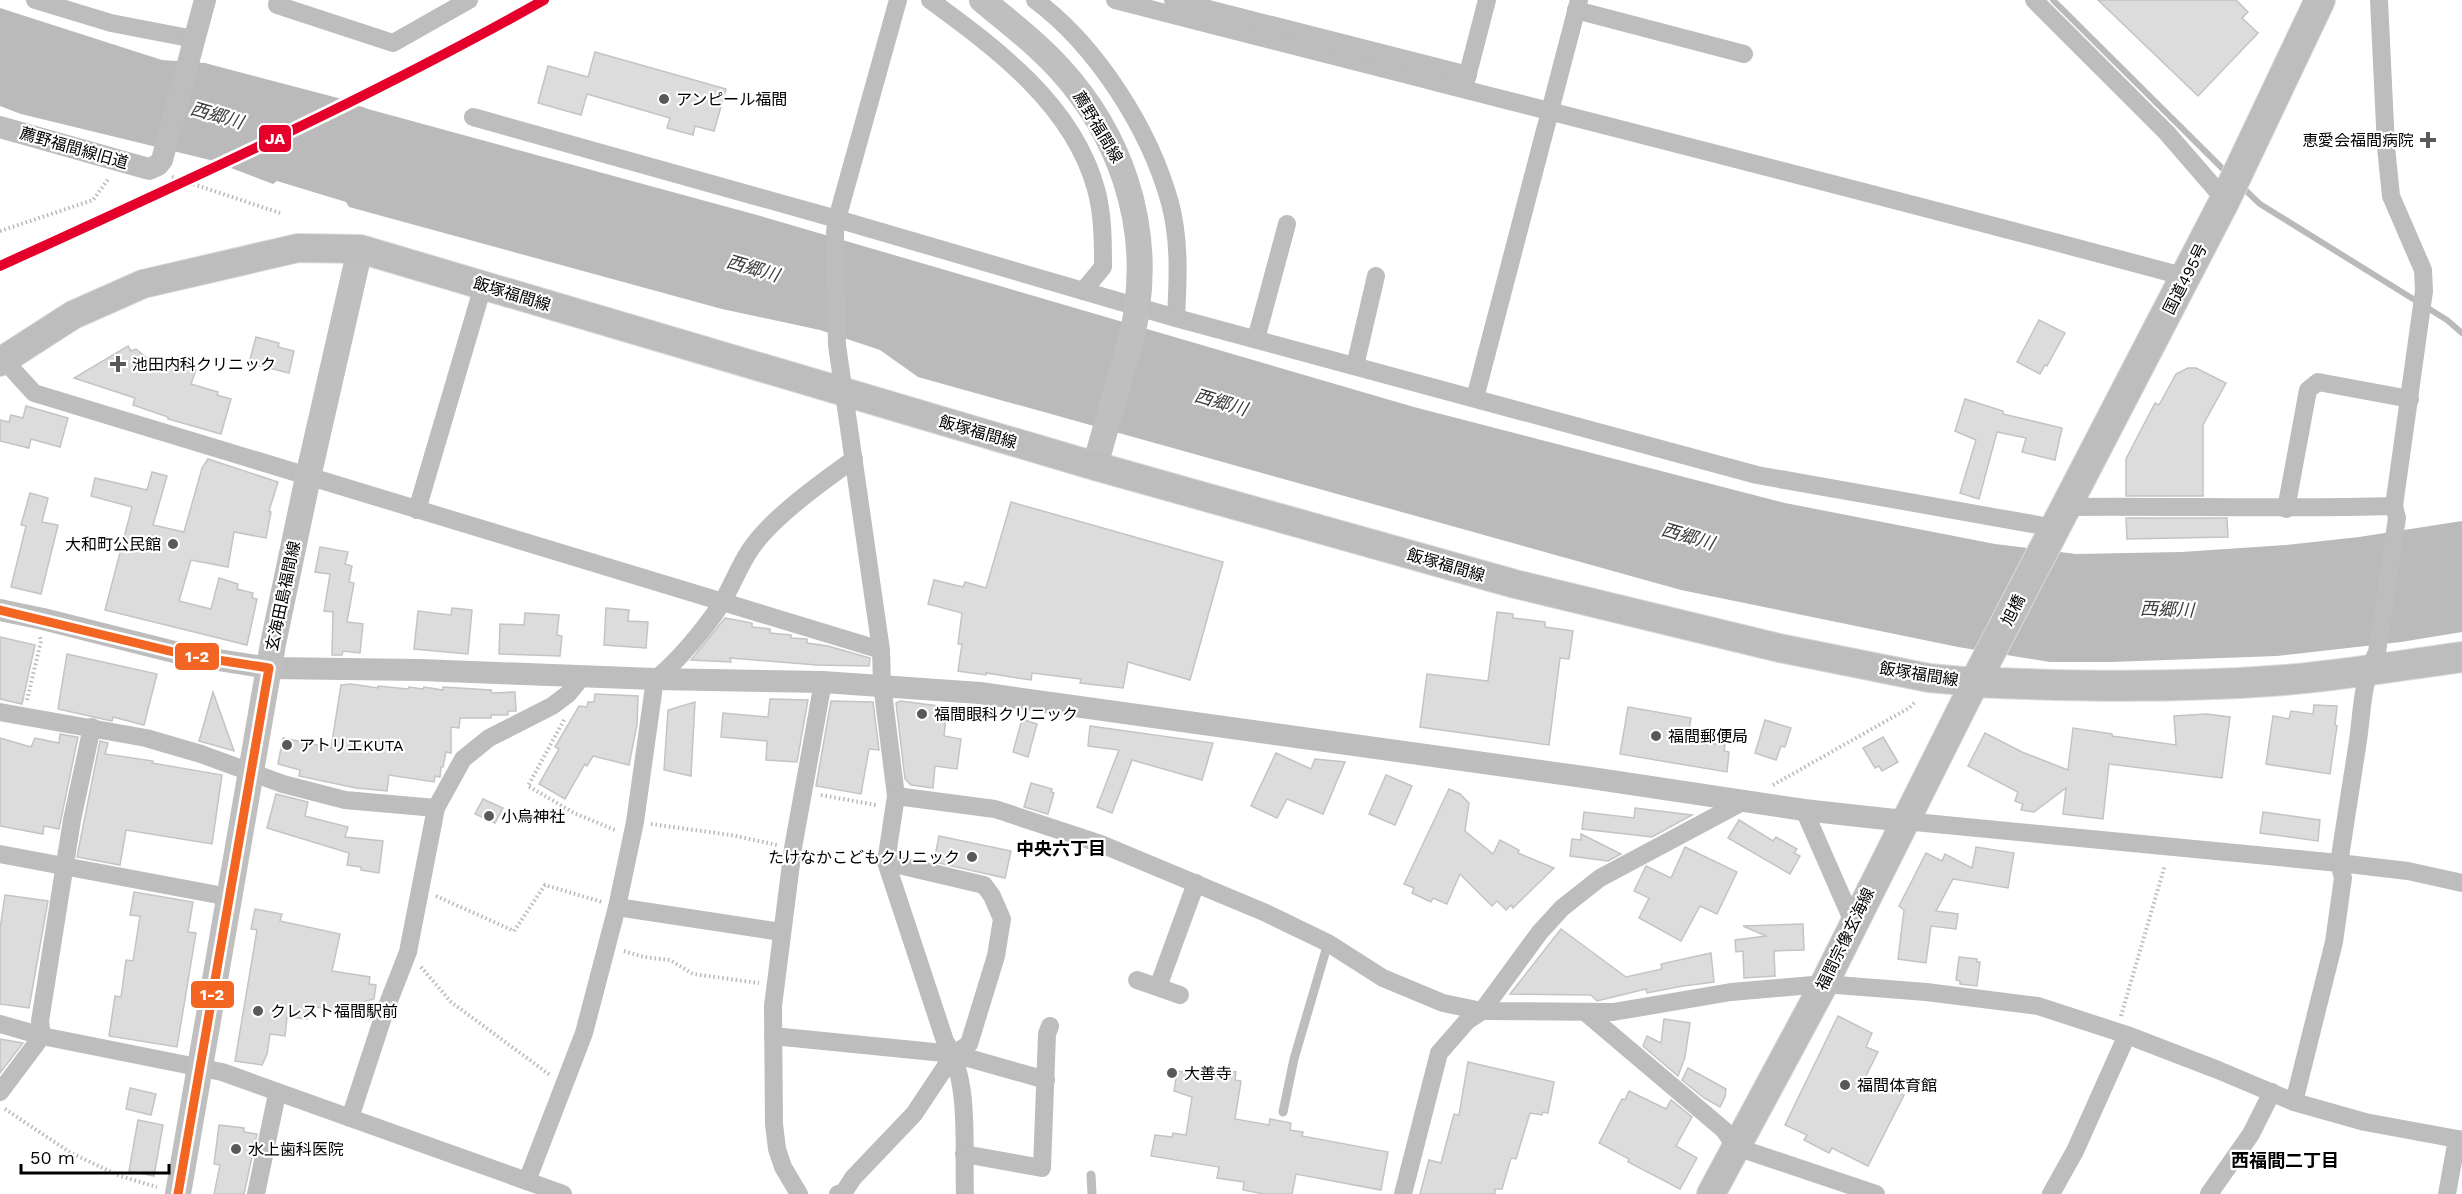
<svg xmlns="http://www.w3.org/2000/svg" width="2462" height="1194" font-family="'Work Sans','Noto Sans JP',sans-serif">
	<rect width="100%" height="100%" fill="#fff"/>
	<polygon fill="#bababa" points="0,8 162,60 205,63 338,98 368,109 757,215 1414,407 1785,503 1995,544 2076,554 2181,552 2286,545 2359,537 2462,521 2462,632 2401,642 2277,656 2111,662 2050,662 1958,647 1681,590 918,377 880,350 820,330 722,309 349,207 346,202 277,181 273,184 210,160 21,114 0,106"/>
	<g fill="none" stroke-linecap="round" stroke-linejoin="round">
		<g stroke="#bababa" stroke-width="6">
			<polyline points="2053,0 2227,173"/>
			<polyline points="2241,186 2260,204 2447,320 2462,333"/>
		</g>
	</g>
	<g fill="#dcdcdc" stroke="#c4c4c4" stroke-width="1.5">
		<polygon points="2098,0 2236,0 2248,12 2242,18 2258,33 2198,96"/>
		<polygon points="595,52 726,89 714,131 695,126 693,135 667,128 670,118 587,94 581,115 538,103 548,66 588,77"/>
		<polygon points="2039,320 2065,333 2047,366 2045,365 2040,374 2017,362"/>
		<polygon points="256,337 279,343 278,347 294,351 289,373 249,363"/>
		<polygon points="128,346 131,351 136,349 147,358 177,368 178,364 196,370 191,384 218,392 217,395 231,399 221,434 168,419 168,417 133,405 135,398 74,378"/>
		<polygon points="2188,368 2196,368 2226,383 2203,425 2203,496 2126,496 2126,459 2155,403 2159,405 2176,374"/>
		<polygon points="1965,399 2003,411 2003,414 2062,428 2055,460 2022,452 2026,438 1997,432 1979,499 1960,493 1976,440 1955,431"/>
		<polygon points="26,406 68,418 60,447 31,439 29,448 0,441 0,420 9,422 11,415 23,418"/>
		<polygon points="208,459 278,482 269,511 271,512 266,538 234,532 228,567 191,560 179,601 211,609 219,578 238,584 237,589 253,593 252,598 257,599 247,645 105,610 132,507 91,496 95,478 147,490 152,472 167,476 153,525 184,532 202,468"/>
		<polygon points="30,493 48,498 42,522 58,525 41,594 11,587 26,526 21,525"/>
		<polygon points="1011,502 1223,562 1190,680 1128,662 1123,688 1080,683 1081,679 1032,673 1031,680 986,673 986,675 958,671 962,644 958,644 962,613 928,604 934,580 963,587 965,582 986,588"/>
		<polygon points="2126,518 2227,518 2228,537 2127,539"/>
		<polygon points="320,547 348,552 345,564 352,566 349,582 354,583 347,622 363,624 360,653 343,651 342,655 332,655 333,612 324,611 330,574 315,572"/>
		<polygon points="452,608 472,610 468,654 414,649 418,611 451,615"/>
		<polygon points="606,608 629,610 628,621 648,622 646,648 604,645"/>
		<polygon points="1497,612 1513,614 1513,618 1545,622 1545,627 1573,631 1569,659 1560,658 1549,745 1420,727 1427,674 1488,681"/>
		<polygon points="525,613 559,615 557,635 562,636 560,656 499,654 500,624 524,625"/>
		<polygon points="725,618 752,623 752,627 770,629 770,633 791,635 791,638 807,639 807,643 828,646 870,658 869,666 817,665 730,658 731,662 691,660"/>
		<polygon points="0,637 35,645 22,704 0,699"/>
		<polygon points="67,654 157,674 144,725 113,717 112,721 58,709"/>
		<polygon points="351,684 378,688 378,686 408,689 409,687 423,689 424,687 443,690 443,687 491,690 492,693 515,692 516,711 508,711 508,715 491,715 491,718 460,718 459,728 451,727 451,753 446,752 443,767 441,767 440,777 435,776 434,782 389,775 387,791 356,788 299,776 300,770 278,764 283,738 331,748 341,685"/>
		<polygon points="213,692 234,751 199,741"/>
		<polygon points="595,694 638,696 637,725 629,765 593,756 587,766 585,764 565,799 539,784 559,749 555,747 579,706 587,707 588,702 594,702"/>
		<polygon points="770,699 808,700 797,762 766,760 767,741 721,737 723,713 768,717"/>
		<polygon points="831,701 873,702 879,750 869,749 861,794 816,786"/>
		<polygon points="900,701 947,707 944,736 961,739 957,769 935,766 933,788 911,785 905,779 896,703"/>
		<polygon points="695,702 691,776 664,770 668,710"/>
		<polygon points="2314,705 2337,706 2335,725 2337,726 2330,774 2266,764 2273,716 2289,719 2291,711 2313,714"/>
		<polygon points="1628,707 1691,718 1687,741 1725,745 1724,751 1729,752 1727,772 1620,754"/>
		<polygon points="2207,714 2230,717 2222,778 2109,764 2103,819 2063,814 2066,788 2034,812 2021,810 2023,804 2015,801 2018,792 1968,766 1985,733 2022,752 2068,770 2073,728 2112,734 2112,736 2176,745 2174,716"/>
		<polygon points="1022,719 1037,724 1028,757 1013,752"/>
		<polygon points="1765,720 1791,728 1785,747 1781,746 1776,760 1755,753"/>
		<polygon points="1090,726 1213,743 1202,780 1132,760 1112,813 1097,807 1119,750 1088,746"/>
		<polygon points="60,734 78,737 59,829 44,826 43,834 0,826 0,738 31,747 35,738 59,743"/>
		<polygon points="1883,737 1898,762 1882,771 1879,766 1875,768 1863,748"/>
		<polygon points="100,741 108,743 105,754 153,761 152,763 222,775 212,844 126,830 120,865 77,857"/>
		<polygon points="1276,753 1311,769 1315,759 1345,762 1323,814 1287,799 1277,818 1251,806"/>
		<polygon points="1386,775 1412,786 1395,825 1369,814"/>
		<polygon points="1031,783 1052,789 1051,792 1054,793 1048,814 1024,807"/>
		<polygon points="1449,789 1460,794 1469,803 1465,831 1493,854 1500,840 1519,850 1518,853 1554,868 1513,908 1511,905 1506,910 1497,901 1492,906 1460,874 1447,904 1433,898 1431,902 1412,893 1414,888 1404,884"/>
		<polygon points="276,794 308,802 305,816 348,827 345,837 383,841 379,873 361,870 361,867 347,865 349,853 267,828"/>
		<polygon points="483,799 503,808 495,823 475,814"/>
		<polygon points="1635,808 1692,815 1652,837 1582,829 1584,812 1634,818"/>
		<polygon points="2263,812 2320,820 2318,841 2260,833"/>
		<polygon points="1739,820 1773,841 1776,837 1797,849 1794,853 1800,856 1790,874 1728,838"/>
		<polygon points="1581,834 1621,854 1608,861 1570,856 1572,839 1581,840"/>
		<polygon points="939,836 1011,851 1005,878 934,862"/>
		<polygon points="1685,847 1737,872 1717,914 1700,906 1681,941 1639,918 1649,898 1634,891 1646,866 1671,878"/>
		<polygon points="1976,847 2014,853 2008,888 1953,879 1936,911 1958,914 1956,929 1931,926 1926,963 1898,959 1904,910 1899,906 1926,853 1942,861 1945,854 1972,868"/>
		<polygon points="134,892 193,902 188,932 196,933 177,1047 109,1036 115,996 121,997 126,960 133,961 140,916 130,915"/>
		<polygon points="5,895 48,901 29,1008 0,1004 0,929"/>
		<polygon points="255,909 282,914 280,921 340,934 332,971 370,977 369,984 376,985 374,999 335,1010 309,1006 307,1019 287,1017 285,1036 270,1034 267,1054 262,1065 235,1061 257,930 251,929"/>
		<polygon points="1803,924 1804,950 1774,951 1775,976 1744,978 1743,951 1736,952 1735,940 1766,936 1743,926"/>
		<polygon points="1561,929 1626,977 1662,969 1661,964 1711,953 1714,982 1683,986 1647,993 1646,989 1597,1001 1591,995 1510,994"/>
		<polygon points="1959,957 1977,959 1977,962 1980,962 1977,986 1960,984 1960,981 1956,980"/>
		<polygon points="1838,1016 1872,1033 1866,1047 1878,1052 1866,1076 1904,1095 1868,1166 1832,1148 1829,1153 1804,1140 1807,1135 1785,1125"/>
		<polygon points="1664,1019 1690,1023 1685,1057 1678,1076 1643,1046 1647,1036 1661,1043"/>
		<polygon points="0,1039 23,1043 0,1073"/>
		<polygon points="1468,1062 1554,1082 1548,1113 1543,1112 1542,1115 1530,1113 1516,1159 1511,1158 1502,1189 1495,1189 1495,1194 1420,1194 1429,1160 1441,1163 1454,1114 1459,1115"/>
		<polygon points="1202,1067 1236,1072 1235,1080 1241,1081 1235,1119 1269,1125 1270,1119 1291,1123 1290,1130 1303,1132 1302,1136 1388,1152 1381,1190 1296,1174 1292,1194 1264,1194 1243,1190 1244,1182 1217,1178 1219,1167 1151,1156 1155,1135 1172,1137 1173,1133 1186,1135 1192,1097 1174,1091 1177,1071 1201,1074"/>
		<polygon points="1688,1068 1726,1089 1725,1097 1720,1107 1704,1098 1682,1080"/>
		<polygon points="130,1088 156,1094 151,1115 126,1109"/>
		<polygon points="1629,1091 1666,1109 1671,1100 1692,1117 1676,1146 1697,1158 1680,1189 1628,1162 1629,1159 1599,1143 1622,1099 1625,1100"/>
		<polygon points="138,1120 163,1125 154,1176 129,1171"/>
		<polygon points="219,1125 244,1128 244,1132 257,1134 244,1194 214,1194 220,1165 214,1164"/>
	</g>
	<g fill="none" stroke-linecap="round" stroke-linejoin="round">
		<g stroke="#dbdbdb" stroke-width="30">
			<polyline id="primary" points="0,362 73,315 143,284 298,248 360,249 1095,466 1515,584 1779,648 1929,678 1975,682 1824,984 1711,1194"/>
		</g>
		<g stroke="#dbdbdb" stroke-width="32">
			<path id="trunk" d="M2320 0 2225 200 1975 682C2079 687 2182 688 2285 680 2345 675 2403 665 2462 657"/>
		</g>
		<g stroke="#b8b8b8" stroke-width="4" stroke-dasharray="1.5 3" stroke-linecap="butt">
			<polyline points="172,177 280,213"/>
			<polyline points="0,231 93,200 109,178"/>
			<polyline points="27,700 41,641 40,637"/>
			<polyline points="564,720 528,786 574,813 615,830"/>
			<polyline points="1773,785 1909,708 1916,701"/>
			<polyline points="821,795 876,805"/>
			<polyline points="651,824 731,835 777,845"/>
			<polyline points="436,896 514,931 545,885 602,902"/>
			<polyline points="624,951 644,957 670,960 693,974 759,983"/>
			<polyline points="421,967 451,1002 550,1075"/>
			<polyline points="2121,1016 2165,865"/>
			<polyline points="5,1109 71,1153 120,1176 157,1187"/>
		</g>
		<g stroke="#bdbdbd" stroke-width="9">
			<polyline points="1283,1112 1294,1059 1328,943"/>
			<polyline points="1091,1175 1092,1194"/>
		</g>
		<g stroke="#bdbdbd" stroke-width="18">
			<polyline points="35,0 111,23 194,39"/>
			<polyline points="278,0 277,5 393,43 469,0"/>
			<path d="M898 0 837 219 835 232 837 345 881 650 882 684 896 796 886 862 945 1041C971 1080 963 1148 965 1194"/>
			<path d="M930 0C997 49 1073 105 1096 189 1103 214 1103 241 1103 267L1083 291"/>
			<path d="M1035 0C1097 46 1150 130 1170 203 1180 240 1178 280 1176 318"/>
			<path d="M1115 0C1472 92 1830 181 2186 277"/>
			<polyline points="1173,0 1468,75"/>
			<polyline points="2034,0 2167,133 2225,200"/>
			<polyline points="1576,10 1744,54"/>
			<polyline points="1465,85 1487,0"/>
			<polyline points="473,117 837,219 1176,318 1757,475 2055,528"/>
			<polyline points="1256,339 1287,224"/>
			<polyline points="7,356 14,371 34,393 881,650"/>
			<polyline points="1355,366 1376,276"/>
			<polyline points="1475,398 1579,0"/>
			<path d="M2065 507C2175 506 2284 509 2394 506"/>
			<polyline points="2286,509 2308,390 2318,382 2410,399"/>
			<polyline points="417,510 483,286"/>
			<polyline points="0,712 146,738 201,754 283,784 345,800 436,808"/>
			<polyline points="896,796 995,809 1101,844 1266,913 1328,943 1383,978 1443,1003 1482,1011 1613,1012 1731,992 1824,984 1926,992 2038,1006 2127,1035 2218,1070 2294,1102 2365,1122 2462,1140"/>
			<polyline points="1804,810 1853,922"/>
			<polyline points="1904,821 2339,863 2408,871 2462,883"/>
			<polyline points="0,854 229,897"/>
			<polyline points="617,907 781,932"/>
			<polyline points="1137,980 1180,995"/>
			<polyline points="1158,987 1196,883"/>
			<polyline points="1586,1013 1724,1130 1736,1147 1876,1194"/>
			<polyline points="0,1024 42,1036 222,1072 563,1194"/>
			<polyline points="773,1036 954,1054 1046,1080"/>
			<polyline points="0,1092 42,1036 40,1021 72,820 92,727"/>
			<path d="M2294 1102 2334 942 2343 878 2339 863C2345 824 2351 786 2357 747 2363 711 2360 687 2377 652L2397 518 2394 506 2424 291 2423 270 2391 196 2386 147 2379 0"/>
			<polyline points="350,1118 385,1011 408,952 436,808 463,759 489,738 552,706 568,694 583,676"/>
			<polyline points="964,1154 1042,1168 1047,1034 1050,1026"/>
			<path d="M527 1181 584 1033 617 907 635 822 655 679C676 664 711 622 724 599 733 583 740 565 750 550 771 518 822 482 854 459"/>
			<polyline points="256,1194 277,1094"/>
			<polyline points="799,1194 783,1167 777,1149 774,1124 773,1006 793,848 823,682"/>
			<polyline points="838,1194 844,1192 853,1178 914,1114 954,1054 969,1044 996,956 1002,919 992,896 984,885 886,862"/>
			<polyline points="1403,1194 1439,1053 1467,1021 1482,1011 1540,932 1562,908 1600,878 1746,800"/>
			<polyline points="2051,1194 2075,1151 2127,1035"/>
			<polyline points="2209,1194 2251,1134 2272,1092"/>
			<polyline points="2447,1194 2457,1139"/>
		</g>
		<g stroke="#bdbdbd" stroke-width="22">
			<polyline points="0,127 149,169 158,165 162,160 205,0"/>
			<polyline points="0,610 43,619 186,655 269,668 420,670 655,679 823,682 980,693 1591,778 1804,810 1904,821"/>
		</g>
		<g stroke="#bfbfbf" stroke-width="26">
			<path d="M982 0C1009 22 1036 43 1060 69 1120 135 1149 220 1137 308 1135 329 1128 350 1122 370 1113 402 1104 434 1095 466"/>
			<polyline points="178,1194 273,644 308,477 360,249"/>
		</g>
		<use href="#primary" stroke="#bdbdbd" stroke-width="28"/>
		<use href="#trunk" stroke="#bdbdbd" stroke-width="30"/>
		<g stroke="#fff" stroke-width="14">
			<polyline id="bus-1" points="0,610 186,655 269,668 178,1194"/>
		</g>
		<use href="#bus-1" stroke="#f26522" stroke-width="9"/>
		<g stroke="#fff" stroke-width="15">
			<path id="rail-1" d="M0 266C184 182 368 99 544 0"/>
		</g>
		<use href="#rail-1" stroke="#e4002b" stroke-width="10"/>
	</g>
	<g fill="#595959" stroke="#fff" stroke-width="2">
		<circle cx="664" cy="99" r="6"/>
		<path d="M2425 131h6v6h6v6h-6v6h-6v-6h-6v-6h6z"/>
		<path d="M115 355h6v6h6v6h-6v6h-6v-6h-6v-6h6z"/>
		<circle cx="173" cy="544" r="6"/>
		<circle cx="922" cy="714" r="6"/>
		<circle cx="1656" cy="736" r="6"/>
		<circle cx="287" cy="745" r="6"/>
		<circle cx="489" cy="816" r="6"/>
		<circle cx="972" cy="857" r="6"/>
		<circle cx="258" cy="1011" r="6"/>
		<circle cx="1172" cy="1073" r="6"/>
		<circle cx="1845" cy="1085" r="6"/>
		<circle cx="236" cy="1149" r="6"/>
	</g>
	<g text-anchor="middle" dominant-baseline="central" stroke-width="4.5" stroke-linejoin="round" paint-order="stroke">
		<g font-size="16" fill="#000" stroke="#fff" text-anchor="start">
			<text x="676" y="99">アンピール福間</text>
			<text x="2414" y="140" text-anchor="end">恵愛会福間病院</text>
			<text x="132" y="364">池田内科クリニック</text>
			<text x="161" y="544" text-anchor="end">大和町公民館</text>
			<text x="934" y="714">福間眼科クリニック</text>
			<text x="1668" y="736">福間郵便局</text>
			<text x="299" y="745">アトリエKUTA</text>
			<text x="501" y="816">小烏神社</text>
			<text x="960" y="857" text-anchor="end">たけなかこどもクリニック</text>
			<text x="270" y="1011">クレスト福間駅前</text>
			<text x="1184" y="1073">大善寺</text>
			<text x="1857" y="1085">福間体育館</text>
			<text x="248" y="1149">水上歯科医院</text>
		</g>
		<g font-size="16" fill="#000" stroke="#fff">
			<text transform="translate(1098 127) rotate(59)">薦野福間線</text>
			<text transform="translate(74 148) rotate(16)">薦野福間線旧道</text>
			<text transform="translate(2185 279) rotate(-63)">国道495号</text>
			<text transform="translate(512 294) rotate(17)">飯塚福間線</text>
			<text transform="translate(978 432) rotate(16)">飯塚福間線</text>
			<text transform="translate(1446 565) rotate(16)">飯塚福間線</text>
			<text transform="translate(283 596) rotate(-78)">玄海田島福間線</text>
			<text transform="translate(2013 610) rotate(-63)">旭橋</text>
			<text transform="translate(1919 674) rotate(9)">飯塚福間線</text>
			<text transform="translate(1845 939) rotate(-64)">福間宗像玄海線</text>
		</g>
		<g font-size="18" font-style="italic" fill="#3e3e3e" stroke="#fff">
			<text transform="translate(217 115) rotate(16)">西郷川</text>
			<text transform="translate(753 268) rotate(16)">西郷川</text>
			<text transform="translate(1221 402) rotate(16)">西郷川</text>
			<text transform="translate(1688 536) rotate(16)">西郷川</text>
			<text transform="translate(2167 609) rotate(2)">西郷川</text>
		</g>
		<g font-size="18" font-weight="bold" fill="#000" stroke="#fff">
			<text x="1061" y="848">中央六丁目</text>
			<text x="2285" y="1160">西福間二丁目</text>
		</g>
	</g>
	<g stroke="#fff" stroke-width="2">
		<rect x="258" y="124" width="34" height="29" rx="6" fill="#e4002b"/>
		<rect x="174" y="642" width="46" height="29" rx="6" fill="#f26522"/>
		<rect x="190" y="980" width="45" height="29" rx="6" fill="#f26522"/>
	</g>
	<g font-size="16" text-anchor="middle" font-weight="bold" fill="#fff">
		<text x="275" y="144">JA</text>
		<text x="197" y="662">1-2</text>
		<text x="212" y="1000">1-2</text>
	</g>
	<path d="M21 1164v9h148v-9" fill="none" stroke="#000000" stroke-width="3"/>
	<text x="30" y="1164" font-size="18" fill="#000000" stroke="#ffffff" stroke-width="4.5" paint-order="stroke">50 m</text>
</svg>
